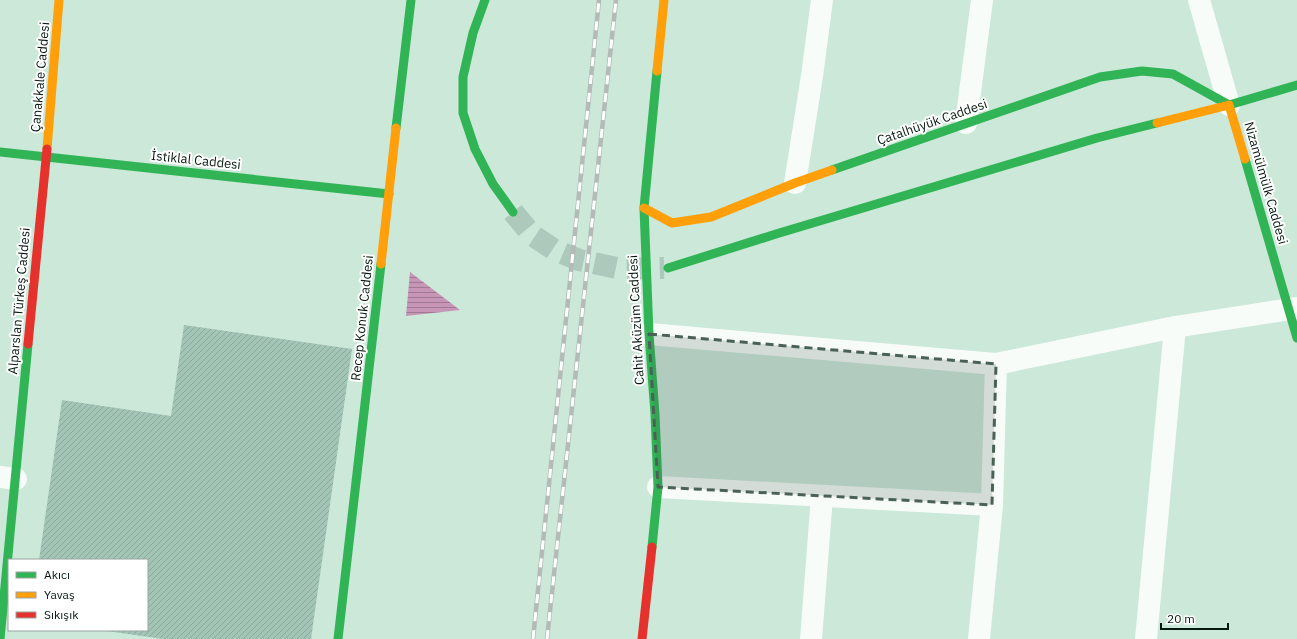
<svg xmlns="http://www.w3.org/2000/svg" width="1297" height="639" font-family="'IBM Plex Sans',sans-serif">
	<defs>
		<pattern id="water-rules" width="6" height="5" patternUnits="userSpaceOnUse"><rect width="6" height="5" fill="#c796b7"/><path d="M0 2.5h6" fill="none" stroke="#a07993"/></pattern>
		<pattern id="building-hatch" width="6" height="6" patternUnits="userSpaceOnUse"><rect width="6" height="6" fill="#a3c5b5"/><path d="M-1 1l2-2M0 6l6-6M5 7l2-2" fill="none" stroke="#8ba89a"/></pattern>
	</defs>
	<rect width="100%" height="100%" fill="#cbe8d9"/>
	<polygon fill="url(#water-rules)" points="410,272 460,310 406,316"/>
	<polygon fill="url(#building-hatch)" points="184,325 352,349 311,639 163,639 107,631 147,630 147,560 39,560 62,400 171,416"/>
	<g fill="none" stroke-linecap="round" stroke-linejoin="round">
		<polyline stroke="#adc9bb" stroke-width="22" stroke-dasharray="22 11" stroke-linecap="butt" points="513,212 532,235 553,249 579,260 622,269 664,268"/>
		<g stroke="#f7fcf9" stroke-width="22">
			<polyline points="1199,0 1229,105"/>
			<polyline points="966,123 982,0"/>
			<polyline points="795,183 812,76 822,0"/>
			<polyline points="649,334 996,364 1175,327 1297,308"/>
			<polyline points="0,477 16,479"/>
			<polyline points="658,487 992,505"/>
			<polyline points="811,639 822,496"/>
			<polyline points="979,639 992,505 996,364"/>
			<polyline points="1146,639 1175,327"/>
		</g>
		<g stroke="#30b455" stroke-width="9">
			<polyline points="485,0 473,33 463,77 463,113 475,149 493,184 513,212"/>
			<polyline points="396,128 411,0"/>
			<polyline points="0,152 389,194"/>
			<polyline points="1245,159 1297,338"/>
			<polyline points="832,170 1100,77 1142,71 1173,74 1229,105 1297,85"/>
			<polyline points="668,268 776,234 1097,138 1157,123"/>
			<polyline points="652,547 658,487 655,414 649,334 644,208 657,71"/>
			<polyline points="0,639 28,344"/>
			<polyline points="338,639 381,264"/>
		</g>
		<g stroke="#ff9f0a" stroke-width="9">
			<polyline points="657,71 664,0"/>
			<polyline points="1157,123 1229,105 1245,159"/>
			<polyline points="47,149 59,0"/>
			<polyline points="644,208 672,223 711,217 795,183 832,170"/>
			<polyline points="381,264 396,128"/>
		</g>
		<g stroke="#e5322d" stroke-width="9">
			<polyline points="28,344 47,149"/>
			<polyline points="642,639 652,547"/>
		</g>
		<g stroke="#b4bbb7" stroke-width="4.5">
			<g id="rail">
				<polyline points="533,639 599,0"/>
				<polyline points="547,639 616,0"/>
			</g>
		</g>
		<use href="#rail" stroke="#fff" stroke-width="3" stroke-dasharray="9" stroke-linecap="butt"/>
	</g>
	<path fill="#4a6156" fill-opacity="0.2" stroke="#4a6156" stroke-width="3" stroke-dasharray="8 5" stroke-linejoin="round" d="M649 334 996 364 992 505 658 487Z"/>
	<g text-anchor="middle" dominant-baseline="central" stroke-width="4" stroke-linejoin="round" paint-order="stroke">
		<g font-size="13" fill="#05180f" stroke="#fff">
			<text transform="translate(40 77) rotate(-85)">Çanakkale Caddesi</text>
			<text transform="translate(932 122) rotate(-19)">Çatalhüyük Caddesi</text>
			<text transform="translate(196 160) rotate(6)">İstiklal Caddesi</text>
			<text transform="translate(1266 183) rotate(74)">Nizamülmülk Caddesi</text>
			<text transform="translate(19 301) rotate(-85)">Alparslan Türkeş Caddesi</text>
			<text transform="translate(362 318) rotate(-84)">Recep Konuk Caddesi</text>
			<text transform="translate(636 320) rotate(-93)">Cahit Aküzüm Caddesi</text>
		</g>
	</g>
	<rect x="8" y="559" width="140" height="72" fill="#ffffff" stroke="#9ba39f"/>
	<rect x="16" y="572" width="20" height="6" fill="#30b455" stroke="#9ba39f"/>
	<text x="44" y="579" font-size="12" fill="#05180f">Akıcı</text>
	<rect x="16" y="592" width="20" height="6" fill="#ff9f0a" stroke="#9ba39f"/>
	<text x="44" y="599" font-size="12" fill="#05180f">Yavaş</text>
	<rect x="16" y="612" width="20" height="6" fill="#e5322d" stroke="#9ba39f"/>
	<text x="44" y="619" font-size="12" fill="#05180f">Sıkışık</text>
	<path d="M1161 623v6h67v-6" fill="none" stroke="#05180f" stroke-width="2"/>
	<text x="1167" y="623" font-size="12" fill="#05180f" stroke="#ffffff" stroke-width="3" paint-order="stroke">20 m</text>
</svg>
